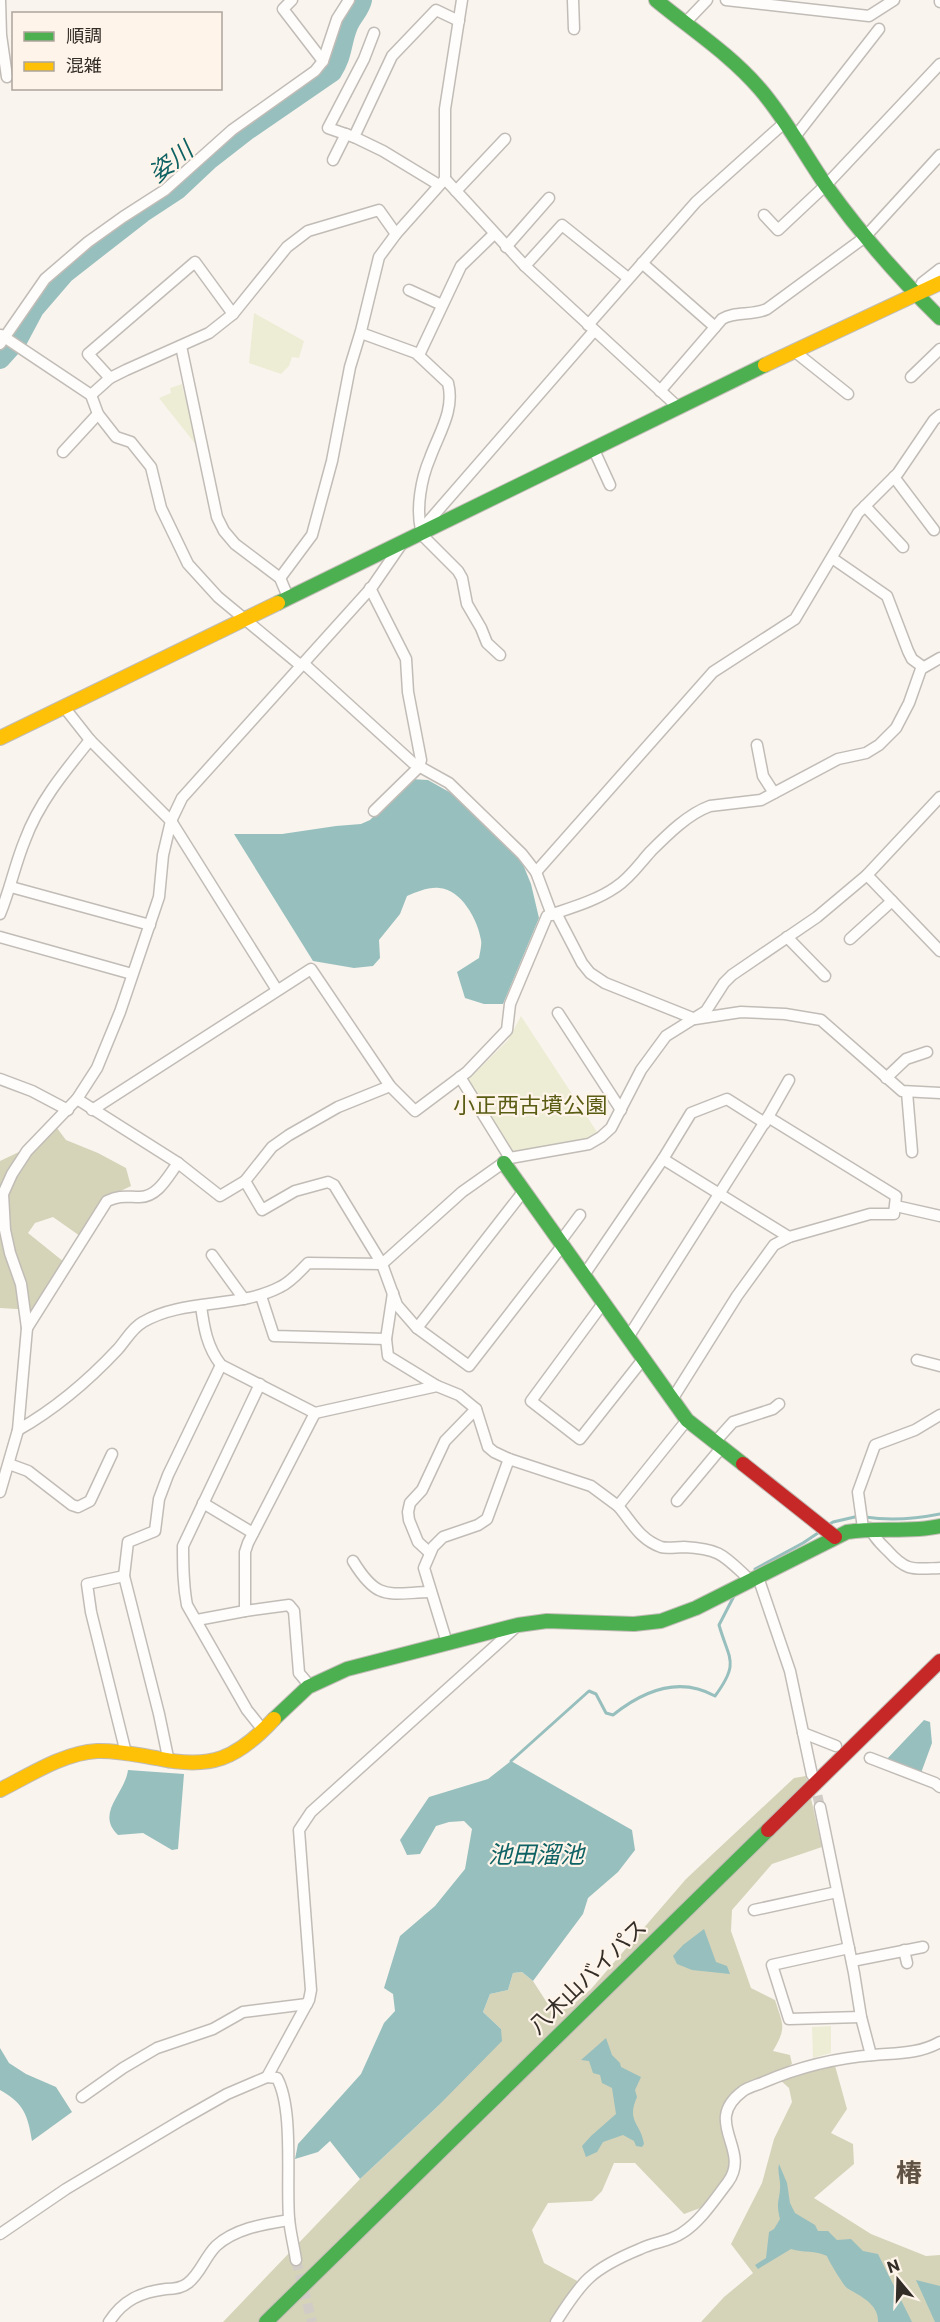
<svg xmlns="http://www.w3.org/2000/svg" width="940" height="2322" font-family="Commissioner,'Noto Sans JP',sans-serif">
	<rect width="100%" height="100%" fill="#faf4ee"/>
	<g fill="#ededd5">
		<polygon points="254,313 304,341 299,358 292,357 289,366 281,374 249,363"/>
		<polygon points="182,384 184,394 188,393 199,445 197,446 159,398 171,393 170,388"/>
		<polygon points="521,1016 599,1135 588,1141 511,1152 467,1081 508,1040"/>
		<polygon points="831,2026 831,2053 813,2058 812,2027"/>
	</g>
	<g fill="#d5d4b9">
		<polygon points="57,1128 66,1140 98,1153 126,1168 131,1186 106,1198 93,1213 80,1236 53,1217 35,1223 28,1233 64,1262 33,1310 0,1308 0,1161 44,1140"/>
		<path d="M806 1776 822 1847 772 1864 732 1910 731 1931 751 1988 775 2000C783 2025 787 2027 773 2051L790 2055 792 2064 725 2106 720 2124 732 2157 727 2178 703 2207 684 2214 635 2163H614L602 2191 592 2201 548 2203 532 2230 544 2263 581 2283 550 2322H223L360 2179 438 2106 501 2029 483 2012 490 1994 508 1990 513 1973 522 1972 533 1981 553 2012 569 2008 591 1989 686 1879 794 1778Z"/>
		<polygon points="834,2062 847,2109 831,2133 853,2144 854,2164 814,2198 871,2234 926,2256 940,2255 940,2322 701,2322 724,2297 753,2273 731,2244 762,2183 774,2139 792,2102 789,2088 779,2079"/>
	</g>
	<g fill="#97bfbe">
		<path d="M411 779 428 780 458 797 522 862 531 884 539 918 503 1004H484L465 998 457 972 479 958C480 952 482 945 481 940 478 920 461 889 439 888 428 887 417 892 407 896L400 914 379 940 380 958 373 966 354 968 313 961 234 834H282L336 826 361 824 370 820Z"/>
		<polygon points="924,1720 930,1722 932,1743 921,1773 885,1761"/>
		<polygon points="511,1761 632,1830 635,1850 618,1872 588,1898 583,1914 533,1981 522,1972 513,1973 508,1990 490,1994 483,2012 501,2029 502,2041 438,2106 360,2179 330,2141 318,2152 295,2159 298,2144 361,2074 384,2023 395,2011 393,1994 384,1988 400,1936 435,1906 465,1869 472,1829 464,1821 449,1822 436,1826 420,1854 407,1855 400,1840 429,1797 488,1779"/>
		<path d="M128 1770 184 1774 178 1849 172 1850 143 1833 118 1835C95 1813 125 1794 128 1770Z"/>
		<polygon points="704,1929 716,1962 727,1966 730,1974 692,1970 677,1964 673,1956 683,1945"/>
		<path d="M606 2038 612 2055 620 2063 621 2067 641 2077 635 2090 637 2097C626 2122 641 2123 644 2144L642 2147 636 2146 634 2141 623 2135 603 2142 597 2152 586 2157 582 2146 591 2136 616 2114 612 2088 602 2083 600 2075 593 2073 589 2061 581 2060Z"/>
		<path d="M0 2048 9 2063 26 2074 56 2087 72 2112 32 2141C28 2116 24 2103 0 2090Z"/>
		<path d="M779 2164 787 2183 790 2203 795 2213 815 2225 818 2231H828L837 2240 851 2239 863 2251 878 2254 912 2322H878C879 2304 860 2296 847 2288 844 2286 828 2260 827 2256 815 2250 804 2253 791 2249L758 2269 755 2265 766 2258 769 2232 774 2229 780 2219C776 2202 779 2203 780 2189 781 2180 777 2173 779 2164Z"/>
		<polygon points="916,2280 940,2286 940,2322 935,2322"/>
	</g>
	<g fill="none" stroke-linecap="round" stroke-linejoin="round">
		<g stroke="#97bfbe" stroke-width="3">
			<path d="M865 1517C891 1521 915 1519 940 1514"/>
			<polyline points="828,1525 833,1522 859,1516"/>
			<polyline points="755,1569 803,1543 821,1531"/>
			<path d="M511 1761 589 1691 596 1694 606 1713 613 1715C643 1691 679 1676 715 1696 740 1662 729 1660 719 1625L734 1596"/>
		</g>
		<path stroke="#97bfbe" stroke-width="20" d="M0 359 18 339 34 309 65 273 142 213 177 190 210 159 246 131 332 72C343 55 341 43 348 26 352 16 360 10 362 0"/>
		<g stroke="#d2ccc6" stroke-width="10" stroke-dasharray="10 5" stroke-linecap="butt">
			<polyline points="814,1781 820,1807"/>
			<polyline points="296,2260 312,2322"/>
		</g>
		<g stroke="#c1bcb6" stroke-width="13">
			<g id="street">
				<polyline points="0,0 1,35 7,77"/>
				<polyline points="292,0 283,9 323,61"/>
				<polyline points="573,0 574,29"/>
				<polyline points="726,0 869,16 894,0"/>
				<polyline points="940,0 940,2"/>
				<polyline points="685,23 707,0"/>
				<polyline points="354,137 328,128 364,59 374,33"/>
				<polyline points="794,138 879,29"/>
				<polyline points="333,160 346,134"/>
				<polyline points="445,179 525,266 679,408"/>
				<polyline points="439,185 383,151 354,137 392,56 436,10 459,21"/>
				<polyline points="456,191 505,139"/>
				<polyline points="764,215 778,230 827,184 940,64"/>
				<polyline points="506,247 549,198"/>
				<polyline points="642,263 715,327"/>
				<polyline points="525,266 562,225 628,278"/>
				<polyline points="409,290 442,305"/>
				<polyline points="916,295 922,283 940,269"/>
				<polyline points="588,325 696,202 783,124"/>
				<path d="M361 333 416 353 448 383C455 410 439 433 430 458 421 479 416 508 421 530"/>
				<polyline points="1,335 91,395 98,414 116,437 131,442 151,467 161,508 188,564 218,597 300,665"/>
				<polyline points="0,344 45,279 88,242 123,217 165,190 232,130 315,71 323,61 337,19 349,0"/>
				<polyline points="181,346 217,517 224,531 235,544 280,578 288,597"/>
				<polyline points="794,351 848,394"/>
				<polyline points="419,355 461,266 494,234"/>
				<polyline points="911,377 940,349"/>
				<polyline points="110,378 88,354 195,262 233,314"/>
				<path d="M660 391 722 319C735 311 752 316 767 309L865 237 940 155"/>
				<polyline points="91,395 110,378 126,370 209,333 233,314 287,247 308,231 379,210 396,234"/>
				<polyline points="594,450 610,485"/>
				<polyline points="63,452 98,414"/>
				<polyline points="894,477 934,530"/>
				<polyline points="865,506 903,547"/>
				<polyline points="832,558 887,596 908,651 912,659 923,667"/>
				<polyline points="280,578 312,535 332,461 350,367 361,331 379,257 396,234 445,179 445,109 462,0"/>
				<polyline points="370,588 406,659 408,692 421,760 419,767 374,811"/>
				<polyline points="500,655 487,643 481,628 467,604 462,578 458,571 421,534 421,530 594,331"/>
				<polyline points="303,663 413,763 449,783 522,854 536,872 552,915"/>
				<polyline points="64,707 90,740 171,821 277,990"/>
				<polyline points="757,745 763,776 774,793"/>
				<polyline points="536,872 713,672 795,619 858,513 898,473 934,420 940,415"/>
				<polyline points="867,875 940,951"/>
				<polyline points="11,887 150,925"/>
				<polyline points="556,913 582,963 590,973 605,983 695,1019 741,1012 785,1014 821,1020 902,1091 940,1093"/>
				<path d="M0 914C10 890 15 864 25 840 39 802 65 771 90 740"/>
				<polyline points="0,937 132,974"/>
				<polyline points="787,937 825,976"/>
				<polyline points="850,939 892,901"/>
				<polyline points="558,1013 621,1110"/>
				<polyline points="886,1078 906,1059 927,1052"/>
				<polyline points="0,1079 32,1091 68,1110"/>
				<polyline points="907,1092 912,1152"/>
				<polyline points="77,1099 178,1163 220,1196 245,1181 272,1147 289,1135 338,1107 390,1086"/>
				<path d="M92 1110 311 969 390 1086 415 1111 467 1072 507 1030 510 1004 547 916C570 908 596 901 616 887 630 878 640 863 651 851 668 834 688 814 710 806L761 800 838 759 866 753 879 745 896 728 909 703 921 669 940 658"/>
				<polyline points="768,1117 789,1080"/>
				<polyline points="510,1158 589,1144 601,1137 611,1128 641,1070 666,1036 706,1011 724,983 732,975 817,917 867,875 940,797"/>
				<polyline points="663,1159 789,1237"/>
				<polyline points="245,1181 262,1210 295,1191 328,1182 334,1185 382,1264 397,1305 417,1328 469,1366 562,1246"/>
				<polyline points="896,1206 940,1216"/>
				<polyline points="560,1242 580,1215"/>
				<polyline points="212,1255 244,1299"/>
				<polyline points="584,1275 663,1159 691,1113 727,1099 765,1123"/>
				<polyline points="393,1293 386,1339 388,1356 437,1386"/>
				<polyline points="261,1296 274,1336 386,1339"/>
				<polyline points="604,1302 531,1401 580,1439 644,1358"/>
				<path d="M201 1306C204 1328 207 1347 221 1365L315 1413 437 1386 459 1395 476 1409 488 1447 494 1452 509 1459 591 1486 618 1506 687 1420"/>
				<path d="M27 1328 107 1201C121 1195 125 1197 140 1197 158 1197 168 1176 178 1163"/>
				<polyline points="417,1328 523,1192"/>
				<polyline points="629,1336 768,1117 896,1196 894,1214 870,1214 789,1237 774,1245 737,1296 673,1398"/>
				<polyline points="917,1360 940,1366"/>
				<path d="M260 1384 183 1546C183 1566 183 1585 187 1605L247 1710 263 1730"/>
				<path d="M18 1430C55 1409 89 1380 118 1349 126 1340 132 1328 143 1322 184 1298 238 1309 280 1287 291 1282 300 1271 308 1263L382 1264 462 1192 510 1158 460 1077"/>
				<polyline points="715,1442 733,1422 773,1409 779,1404"/>
				<polyline points="9,1464 28,1471 72,1505 78,1507 90,1501 112,1454"/>
				<polyline points="0,1492 18,1430 27,1328 21,1284 10,1253 5,1230 3,1194 12,1174 27,1151 77,1099 97,1068 120,1012 159,897 163,855 171,821 182,798 372,587 403,542"/>
				<polyline points="677,1501 722,1447"/>
				<polyline points="203,1503 253,1533"/>
				<path d="M618 1506C632 1522 639 1539 661 1547 667 1549 676 1547 684 1547 722 1549 724 1556 751 1581"/>
				<polyline points="863,1528 858,1492 875,1445 915,1430 940,1415"/>
				<path d="M870 1528C874 1538 881 1544 888 1551 907 1572 913 1569 940 1568"/>
				<polyline points="430,1553 418,1542 409,1520 408,1512 410,1503 422,1490 445,1441 476,1409"/>
				<path d="M353 1561C378 1602 388 1593 431 1592"/>
				<polyline points="124,1576 87,1584 91,1612 126,1753"/>
				<polyline points="758,1577 790,1671 812,1775"/>
				<polyline points="197,1620 245,1611"/>
				<polyline points="447,1643 424,1568 433,1547 443,1537 478,1525 487,1519 509,1459"/>
				<polyline points="310,1686 299,1673 294,1611 289,1605 245,1611 245,1552 248,1543 315,1413"/>
				<polyline points="803,1733 836,1746"/>
				<polyline points="870,1758 935,1783 940,1787"/>
				<polyline points="169,1762 159,1714 124,1576 128,1542 155,1531 159,1499 168,1475 221,1365"/>
				<polyline points="820,1807 854,1973 861,2017 871,2055"/>
				<polyline points="754,1910 837,1892"/>
				<polyline points="849,1948 772,1965 789,2019 861,2017"/>
				<polyline points="904,1950 907,1963"/>
				<polyline points="852,1961 923,1947"/>
				<polyline points="267,2077 309,2000 311,1990 299,1830 311,1812 516,1627"/>
				<polyline points="82,2097 123,2068 157,2048 213,2029 243,2012 307,2004"/>
				<path d="M0 2234 66 2189 183 2119 227 2094 267 2077 277 2078C294 2109 286 2181 289 2218 290 2232 294 2246 296 2260"/>
				<path d="M109 2322C123 2300 141 2292 166 2289 174 2289 182 2288 188 2283 200 2274 205 2257 216 2246 236 2228 265 2224 289 2220"/>
				<path d="M556 2322C565 2308 576 2290 589 2278 602 2266 623 2256 640 2249 654 2242 669 2242 682 2233 700 2222 715 2199 728 2182 752 2149 701 2122 743 2091 748 2087 757 2085 764 2082 799 2067 835 2058 874 2055 896 2053 919 2054 940 2042"/>
			</g>
		</g>
		<g stroke="#c1bcb6" stroke-width="16">
			<g id="fast">
				<path d="M656 0C691 29 730 54 760 89 785 118 805 155 827 187 861 234 898 277 940 318"/>
				<polyline points="278,603 765,365"/>
				<polyline points="504,1163 687,1420 743,1464"/>
				<path d="M274 1719 308 1687 347 1669 518 1625 547 1621 634 1624 661 1621 696 1608 847 1532C878 1527 909 1533 940 1526"/>
				<polyline points="266,2322 768,1830"/>
			</g>
		</g>
		<g stroke="#c1bcb6" stroke-width="16">
			<g id="slow">
				<polyline points="765,365 940,283"/>
				<polyline points="0,738 278,603"/>
				<path d="M0 1790C30 1775 63 1753 97 1751 117 1750 137 1755 156 1758 211 1770 237 1759 274 1719"/>
			</g>
		</g>
		<g stroke="#c1bcb6" stroke-width="16">
			<g id="jam">
				<polyline points="743,1464 835,1537"/>
				<polyline points="768,1830 940,1661"/>
			</g>
		</g>
		<use href="#street" stroke="#fefdfc" stroke-width="10"/>
		<use href="#fast" stroke="#4caf50" stroke-width="14"/>
		<use href="#slow" stroke="#ffc107" stroke-width="14"/>
		<use href="#jam" stroke="#c62828" stroke-width="14"/>
	</g>
	<g text-anchor="middle" dominant-baseline="central" stroke-width="4.5" stroke-linejoin="round" paint-order="stroke">
		<g font-size="22" fill="#595c13" stroke="#fef4ea">
			<text x="530" y="1104">小正西古墳公園</text>
		</g>
		<g font-size="22" fill="#332d27" stroke="#fef4ea">
			<text transform="translate(587 1976) rotate(-44)">八木山バイパス</text>
		</g>
		<g font-size="24" font-style="italic" fill="#0e6263" stroke="#fef4ea">
			<text transform="translate(170 161) rotate(-39)">姿川</text>
			<text x="536" y="1853">池田溜池</text>
		</g>
		<g font-size="26" font-weight="bold" fill="#605345" stroke="#fef4ea">
			<text x="909" y="2171">椿</text>
		</g>
	</g>
	<rect x="12" y="12" width="210" height="78" fill="#fef4ea" stroke="#ada49c" stroke-width="1.5"/>
	<rect x="24" y="32" width="30" height="9" fill="#4caf50" stroke="#ada49c" stroke-width="1.5"/>
	<text x="66" y="42" font-size="18" fill="#332d27">順調</text>
	<rect x="24" y="62" width="30" height="9" fill="#ffc107" stroke="#ada49c" stroke-width="1.5"/>
	<text x="66" y="72" font-size="18" fill="#332d27">混雑</text>
	<g transform="translate(898 2280) rotate(341)" stroke="#fef4ea" stroke-width="4.5" paint-order="stroke">
	<path d="M0-4.5L10 22L0 15L-10 22Z" fill="#332d27"/>
	<text y="-9" font-size="16" font-weight="bold" text-anchor="middle" fill="#332d27">N</text>
	</g>
</svg>
